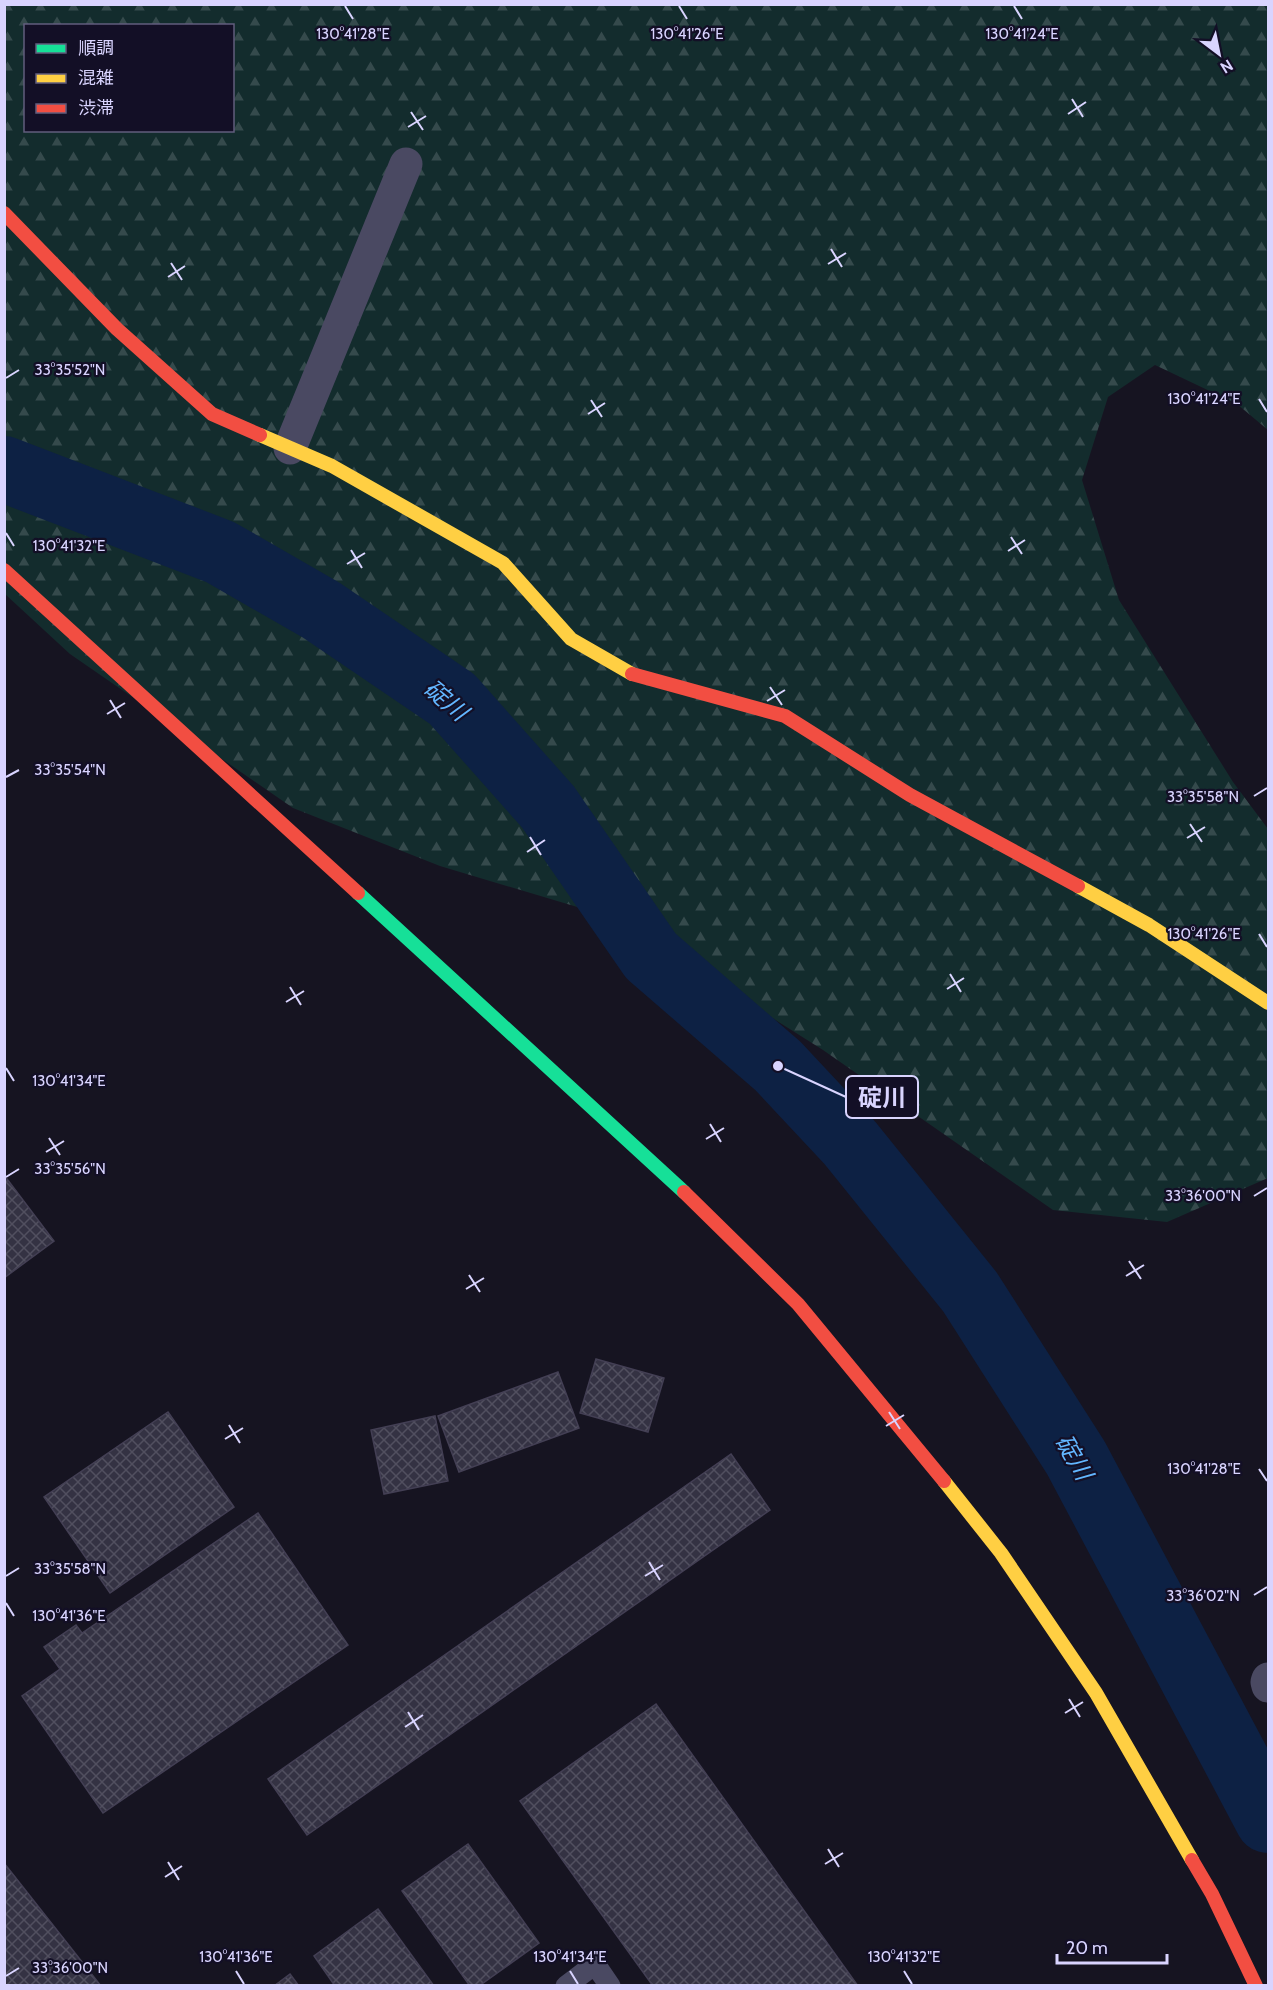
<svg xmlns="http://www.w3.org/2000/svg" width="1273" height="1990" font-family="Cabin,'Noto Sans JP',sans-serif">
	<defs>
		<pattern id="forest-firs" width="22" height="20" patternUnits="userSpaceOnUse" patternTransform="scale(1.5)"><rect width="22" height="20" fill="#132c2d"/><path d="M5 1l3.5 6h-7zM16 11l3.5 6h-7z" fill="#354a4c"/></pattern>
		<pattern id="building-cross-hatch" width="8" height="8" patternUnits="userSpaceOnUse" patternTransform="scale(1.5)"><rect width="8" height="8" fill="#343243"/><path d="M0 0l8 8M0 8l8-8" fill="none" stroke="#514f5f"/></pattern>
	</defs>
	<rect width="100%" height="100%" fill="#161421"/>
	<path fill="url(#forest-firs)" fill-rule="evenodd" d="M4 5H1268V430L1237 404 1155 365 1108 397 1082 480 1119 600 1233 782 1268 829V1178L1167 1222 1053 1210 823 1050 614 918 440 866 293 808 70 654 5 594ZM26 26H232V130H26Z"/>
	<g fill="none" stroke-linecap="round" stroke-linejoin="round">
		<polyline stroke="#0d2144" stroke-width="66" points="4,469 220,552 321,610 452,699 548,807 651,956 778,1066 850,1143 970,1292 1076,1458 1268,1820"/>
	</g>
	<g fill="url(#building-cross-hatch)" stroke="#433f54" stroke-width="1.5">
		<polygon points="4,1175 54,1241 4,1278"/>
		<polygon points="596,1359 664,1378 648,1432 580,1413"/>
		<polygon points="558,1372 579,1428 459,1472 438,1416"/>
		<polygon points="168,1412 234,1507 110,1593 44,1497"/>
		<polygon points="435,1416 448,1481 384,1494 371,1430"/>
		<polygon points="731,1454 770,1510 307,1835 268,1779"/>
		<polygon points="258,1513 348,1645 103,1813 22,1696 60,1669 44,1647 76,1625 82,1633"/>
		<polygon points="656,1704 858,1986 653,1986 520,1801"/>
		<polygon points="468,1844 539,1943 479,1986 470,1986 402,1891"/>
		<polygon points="4,1863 101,1986 4,1986"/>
		<polygon points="378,1909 434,1986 335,1986 314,1956"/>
		<polygon points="290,1974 299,1986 274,1986"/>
	</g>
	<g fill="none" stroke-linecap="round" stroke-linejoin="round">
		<polyline stroke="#4a4962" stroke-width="21" points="566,1986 595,1964 610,1986"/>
		<g stroke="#4a4962" stroke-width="33">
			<polyline points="290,448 406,164"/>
			<polyline points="1268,1679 1267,1682 1268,1686"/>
		</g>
		<polyline stroke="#16e098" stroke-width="14" points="358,893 684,1192"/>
		<g stroke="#ffcf43" stroke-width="14">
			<polyline points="260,435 332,466 503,563 571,639 632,674"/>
			<polyline points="1078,886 1149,925 1268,1003"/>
			<polyline points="944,1481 1001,1553 1096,1693 1192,1860"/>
		</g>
		<g stroke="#f24e42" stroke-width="14">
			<polyline points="4,213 117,329 212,414 260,435"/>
			<polyline points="4,570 358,893"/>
			<polyline points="632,674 785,716 910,795 1078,886"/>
			<polyline points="684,1192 798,1304 944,1481"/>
			<polyline points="1192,1860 1212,1894 1256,1986"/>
		</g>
	</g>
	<path fill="none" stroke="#d9d4ff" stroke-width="2" d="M345 6 353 19M679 6 687 19M1014 6 1022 19M1072 99 1083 117M411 112 423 130M1068 114 1086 102M408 127 426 116M831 249 842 267M171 263 182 280M828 264 846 253M168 277 185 266M6 378 19 370M1259 399 1267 412M591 400 602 417M588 414 605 403M6 533 14 546M1011 537 1022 554M351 550 362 568M1008 551 1025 540M347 564 365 553M770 687 782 705M110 700 121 718M767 701 785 690M107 714 125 703M6 777 19 770M1254 796 1267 788M1190 824 1202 842M530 837 541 855M1187 838 1205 827M527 852 545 840M1259 934 1267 947M950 974 961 992M290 987 301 1005M947 989 964 978M286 1002 304 991M6 1068 14 1081M710 1124 721 1142M49 1138 60 1155M706 1139 724 1128M46 1152 64 1141M6 1177 19 1169M1254 1196 1267 1188M1129 1261 1141 1279M469 1275 480 1292M1126 1276 1144 1265M466 1289 484 1278M889 1412 900 1429M229 1425 240 1443M886 1426 904 1415M225 1439 243 1428M1259 1469 1267 1481M649 1562 660 1580M6 1576 19 1568M645 1576 663 1565M1254 1595 1267 1587M6 1603 14 1616M1069 1699 1080 1717M408 1712 419 1730M1065 1713 1083 1702M405 1727 423 1715M828 1849 839 1867M168 1862 179 1880M825 1864 843 1853M165 1877 182 1866M236 1971 244 1984M570 1971 578 1984M904 1971 912 1984M6 1976 19 1968"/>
	<g text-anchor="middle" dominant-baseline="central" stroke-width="4.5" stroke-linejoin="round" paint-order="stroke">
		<g font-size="24" font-style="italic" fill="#62b6ff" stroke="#130f26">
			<text transform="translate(446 700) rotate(40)">碇川</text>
			<text transform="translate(1074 1457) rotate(60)">碇川</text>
		</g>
	</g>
	<g font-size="15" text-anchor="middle" fill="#d9d4ff" stroke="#130f26" stroke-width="4.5" stroke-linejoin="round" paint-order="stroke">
		<text x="353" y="39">130°41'28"E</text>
		<text x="687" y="39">130°41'26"E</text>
		<text x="1022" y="39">130°41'24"E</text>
		<text x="70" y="375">33°35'52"N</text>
		<text x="1204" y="404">130°41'24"E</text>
		<text x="69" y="551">130°41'32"E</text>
		<text x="70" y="775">33°35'54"N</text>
		<text x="1203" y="802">33°35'58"N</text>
		<text x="1204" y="939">130°41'26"E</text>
		<text x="69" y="1086">130°41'34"E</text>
		<text x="70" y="1174">33°35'56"N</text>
		<text x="1203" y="1201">33°36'00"N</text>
		<text x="1204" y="1474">130°41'28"E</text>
		<text x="70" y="1574">33°35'58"N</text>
		<text x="1203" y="1601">33°36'02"N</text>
		<text x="69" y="1621">130°41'36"E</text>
		<text x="236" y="1962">130°41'36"E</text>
		<text x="570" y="1962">130°41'34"E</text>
		<text x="904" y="1962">130°41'32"E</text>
		<text x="70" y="1973">33°36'00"N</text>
	</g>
	<path fill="none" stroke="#d9d4ff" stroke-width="2" d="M778 1066L846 1097"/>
	<circle fill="#d9d4ff" stroke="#130f26" stroke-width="2" cx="778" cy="1066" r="6"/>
	<rect fill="#130f26" stroke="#d9d4ff" stroke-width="2" x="846" y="1076" width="72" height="42" rx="6"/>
	<g font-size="24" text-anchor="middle" font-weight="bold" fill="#d9d4ff">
		<text x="882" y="1106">碇川</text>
	</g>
	<rect width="1273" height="1990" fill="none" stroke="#d9d4ff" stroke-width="12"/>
	<rect x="24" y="24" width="210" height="108" fill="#130f26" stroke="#625e7d" stroke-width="1.5"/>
	<rect x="36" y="44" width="30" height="9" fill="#16e098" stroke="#625e7d" stroke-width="1.5"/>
	<text x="78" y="54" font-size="18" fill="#d9d4ff">順調</text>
	<rect x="36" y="74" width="30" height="9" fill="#ffcf43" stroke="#625e7d" stroke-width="1.5"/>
	<text x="78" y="84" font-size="18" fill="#d9d4ff">混雑</text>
	<rect x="36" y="104" width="30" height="9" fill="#f24e42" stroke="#625e7d" stroke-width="1.5"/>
	<text x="78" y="114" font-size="18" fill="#d9d4ff">渋滞</text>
	<g transform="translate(1219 54) rotate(148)" stroke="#130f26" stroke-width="4.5" paint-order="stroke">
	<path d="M0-4.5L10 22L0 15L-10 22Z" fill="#d9d4ff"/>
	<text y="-9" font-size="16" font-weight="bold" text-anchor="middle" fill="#d9d4ff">N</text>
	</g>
	<path d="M1057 1954v9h110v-9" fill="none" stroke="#d9d4ff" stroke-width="3"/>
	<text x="1066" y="1954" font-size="18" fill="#d9d4ff" stroke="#130f26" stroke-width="4.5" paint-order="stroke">20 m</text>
</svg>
